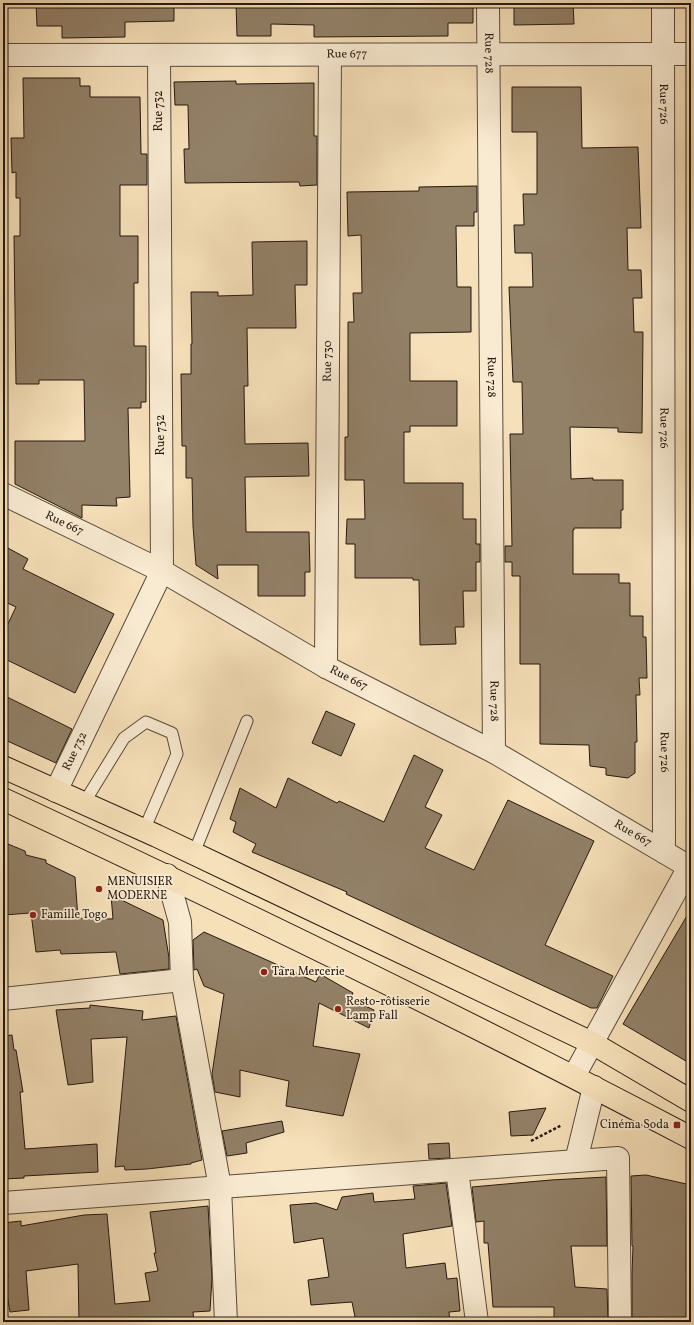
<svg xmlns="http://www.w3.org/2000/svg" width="694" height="1325" font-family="Vollkorn,serif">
	<rect width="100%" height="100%" fill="#f6e0b9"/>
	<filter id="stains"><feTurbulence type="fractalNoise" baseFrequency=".005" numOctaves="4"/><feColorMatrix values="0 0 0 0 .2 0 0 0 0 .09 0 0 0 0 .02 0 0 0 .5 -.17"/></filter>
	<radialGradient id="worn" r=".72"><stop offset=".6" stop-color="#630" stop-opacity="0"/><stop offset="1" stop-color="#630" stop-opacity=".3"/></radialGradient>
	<g fill="#928067" stroke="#25190f">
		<polygon points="36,3 174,3 174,21 125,22 125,37 62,38 62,26 37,26"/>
		<polygon points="236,3 473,3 473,23 448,23 448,36 314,37 314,25 271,24 271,36 237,36"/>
		<polygon points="514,3 573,3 574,24 514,25"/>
		<polygon points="23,78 80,78 80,86 90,86 90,97 140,97 141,154 147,154 147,185 120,185 120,236 138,236 138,283 134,283 134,346 146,346 146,402 141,402 141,408 128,408 130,497 116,498 117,506 82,505 82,518 15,484 15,441 85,441 84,380 39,380 39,384 16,384 14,236 20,236 20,198 16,198 16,172 12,173 11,138 24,138"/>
		<polygon points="236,81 236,84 314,83 314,136 317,136 317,185 300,186 299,182 185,183 184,149 189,149 188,105 175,105 174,82"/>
		<polygon points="512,87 581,87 582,148 638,147 641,228 627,228 628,270 641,270 642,298 633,298 634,332 643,332 642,433 618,432 618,428 570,427 571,479 593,478 593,480 623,480 623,510 621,510 621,528 574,528 574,530 573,530 573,574 619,574 619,583 630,583 630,616 643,616 643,637 646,637 647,678 639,678 640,695 636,695 637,742 635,742 635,773 628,778 606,775 606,768 590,766 589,745 540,744 540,664 520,664 520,576 512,576 512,562 505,562 505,546 512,546 510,434 523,434 522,382 513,382 509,287 533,287 532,253 515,253 514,225 524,225 523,194 537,194 537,132 512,132"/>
		<polygon points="477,186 477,212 474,212 474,226 456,226 457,287 471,287 471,332 410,333 410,381 457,381 457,426 410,426 410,432 404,432 404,483 463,483 463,519 476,519 476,544 480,544 480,562 476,562 476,591 463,591 464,627 455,627 456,644 420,645 419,580 413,580 413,578 355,578 355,544 346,544 347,519 365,519 364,480 345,480 345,437 348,437 348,322 354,322 353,293 362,293 361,235 348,236 347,192 419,191 419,187"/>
		<polygon points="307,241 307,285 295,285 296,328 247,328 248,386 244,386 245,444 308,443 309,476 245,477 246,532 309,532 310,572 305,572 305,596 258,596 258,565 217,565 218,579 196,565 193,526 192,478 186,478 186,446 182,446 181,374 191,374 191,344 192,344 191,292 218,292 218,296 253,295 252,242"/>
		<polygon points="6,547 28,559 23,569 114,614 75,693 3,658 3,634 16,607 3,601 3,567"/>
		<polygon points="3,695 72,729 56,763 3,739"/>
		<polygon points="326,711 355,724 341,756 312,743"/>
		<polygon points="414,755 443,770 425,807 442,815 425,848 474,870 508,800 594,841 545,945 613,976 597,1008 591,1008 346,894 347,892 252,852 256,844 233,832 236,822 230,819 240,788 276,808 288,778 337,803 339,801 384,822"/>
		<polygon points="3,842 25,851 26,855 46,860 46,863 75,877 78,918 113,919 111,895 163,920 169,958 169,969 120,974 116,952 61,954 60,950 36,952 31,913 3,915"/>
		<polygon points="691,909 691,1064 623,1024"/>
		<polygon points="204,932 316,982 320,974 353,993 350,999 374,1010 369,1028 319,1003 313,1046 360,1054 343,1116 286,1106 289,1081 240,1070 240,1097 215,1092 212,1074 224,994 204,986 197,969 194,970 193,940"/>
		<polygon points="90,1005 143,1011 142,1020 176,1016 202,1160 191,1163 191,1164 147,1169 125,1170 124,1166 115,1167 127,1037 91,1039 93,1082 68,1085 56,1010 90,1008"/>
		<polygon points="12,1035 14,1050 16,1050 23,1092 20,1092 25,1149 97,1144 98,1172 24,1176 24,1178 3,1179 3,1036"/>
		<polygon points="546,1108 533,1135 511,1136 509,1112"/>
		<polygon points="282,1121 284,1132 246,1143 247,1153 227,1156 222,1131"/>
		<polygon points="449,1143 450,1158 429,1159 428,1144"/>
		<polygon points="646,1175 691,1185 691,1276 689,1275 686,1322 632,1322 632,1273 633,1246 632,1246 631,1176"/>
		<polygon points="606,1177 607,1246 571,1246 575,1287 607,1289 608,1322 554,1322 554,1307 493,1307 488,1243 484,1243 484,1221 476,1222 472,1187 551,1180"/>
		<polygon points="446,1183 452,1226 403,1234 406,1268 445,1263 447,1279 457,1278 460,1311 449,1312 450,1322 356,1322 352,1302 311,1305 308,1280 329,1277 323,1238 294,1243 290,1205 316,1203 337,1210 342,1197 373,1193 374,1202 415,1199 413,1186"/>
		<polygon points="208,1206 212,1278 210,1311 193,1312 194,1322 79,1322 78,1264 26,1271 29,1310 10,1312 4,1277 8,1277 3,1223 21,1221 21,1226 84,1215 107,1214 115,1304 150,1301 145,1273 158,1271 154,1253 156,1253 150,1212"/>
	</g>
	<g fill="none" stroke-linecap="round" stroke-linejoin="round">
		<g stroke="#594b3a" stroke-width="13">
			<g id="lane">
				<polyline points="84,803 124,738 146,722 172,733 177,754 144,830"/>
				<polyline points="194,853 247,721"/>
			</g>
		</g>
		<g stroke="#594b3a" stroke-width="24">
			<g id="street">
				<path id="s1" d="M488 3 494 752"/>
				<path id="s2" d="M663 3 664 852"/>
				<path id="s3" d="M3 55 691 54"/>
				<path id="s4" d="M3 494 162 571 326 667 494 752 691 868"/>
				<path id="s5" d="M326 667 330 55"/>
				<path id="s6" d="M56 791 162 571 159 55"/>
				<polyline points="167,875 180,922 182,980 220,1187 226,1322"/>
				<polyline points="3,999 182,980"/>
				<polyline points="574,1076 689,867"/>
				<polyline points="576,1161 594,1087"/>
				<polyline points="457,1170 477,1322"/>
				<polyline points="3,1203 618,1158 620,1322"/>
			</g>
		</g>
		<g stroke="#25190f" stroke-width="24">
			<g id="primary">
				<polyline points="3,767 157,836 592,1043 691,1101"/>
				<path d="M3 799C234 907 465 1019 691 1138"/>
			</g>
		</g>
		<polyline stroke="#25190f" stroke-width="2.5" stroke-dasharray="3 2" stroke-linecap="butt" points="531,1141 562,1125"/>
		<use href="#lane" stroke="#f9ebd2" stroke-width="11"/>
		<use href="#street" stroke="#f9ebd2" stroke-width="22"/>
		<use href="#primary" stroke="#f6e0b9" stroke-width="22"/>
	</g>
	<g fill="#8f2418" stroke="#f9ebd2" stroke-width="1.5">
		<circle cx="99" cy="889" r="4"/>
		<circle cx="33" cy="915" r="4"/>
		<circle cx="264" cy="972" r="4"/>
		<circle cx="338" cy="1009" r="4"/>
		<rect x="673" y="1121" width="8" height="8" rx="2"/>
	</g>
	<g text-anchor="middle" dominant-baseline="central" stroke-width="3.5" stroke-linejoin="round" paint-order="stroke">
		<g font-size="12" fill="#25190f" stroke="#f9ebd2">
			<text stroke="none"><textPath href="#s1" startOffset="50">Rue 728</textPath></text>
			<text stroke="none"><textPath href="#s3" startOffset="344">Rue 677</textPath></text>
			<text stroke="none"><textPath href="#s2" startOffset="101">Rue 726</textPath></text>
			<text transform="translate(159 111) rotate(-90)">Rue 732</text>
			<text stroke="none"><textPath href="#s5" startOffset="306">Rue 730</textPath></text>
			<text stroke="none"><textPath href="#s1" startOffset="374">Rue 728</textPath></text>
			<text stroke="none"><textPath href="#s2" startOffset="425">Rue 726</textPath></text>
			<text transform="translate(161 435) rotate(-90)">Rue 732</text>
			<text stroke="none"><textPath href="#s4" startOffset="68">Rue 667</textPath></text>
			<text stroke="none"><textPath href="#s4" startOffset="392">Rue 667</textPath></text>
			<text stroke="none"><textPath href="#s1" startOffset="698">Rue 728</textPath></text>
			<text stroke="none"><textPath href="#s6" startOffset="44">Rue 732</textPath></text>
			<text stroke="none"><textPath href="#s2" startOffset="749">Rue 726</textPath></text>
			<text stroke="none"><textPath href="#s4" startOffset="716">Rue 667</textPath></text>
		</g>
		<g font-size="12" fill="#25190f" stroke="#f9ebd2" text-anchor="start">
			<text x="107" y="882">MENUISIER<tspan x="107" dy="14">MODERNE</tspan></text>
			<text x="41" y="915">Famille Togo</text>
			<text x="272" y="972">Tara Mercerie</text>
			<text x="346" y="1002">Resto-rôtisserie<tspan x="346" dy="14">Lamp Fall</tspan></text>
			<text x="669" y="1125" text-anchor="end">Cinéma Soda</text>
		</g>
	</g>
	<rect width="694" height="1325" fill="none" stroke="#f6e0b9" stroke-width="16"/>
	<rect x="4" y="4" width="686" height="1317" fill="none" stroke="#25190f" stroke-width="2"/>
	<rect x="8" y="8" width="678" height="1309" fill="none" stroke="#25190f"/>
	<rect width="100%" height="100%" filter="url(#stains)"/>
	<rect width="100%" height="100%" fill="url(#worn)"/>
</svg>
